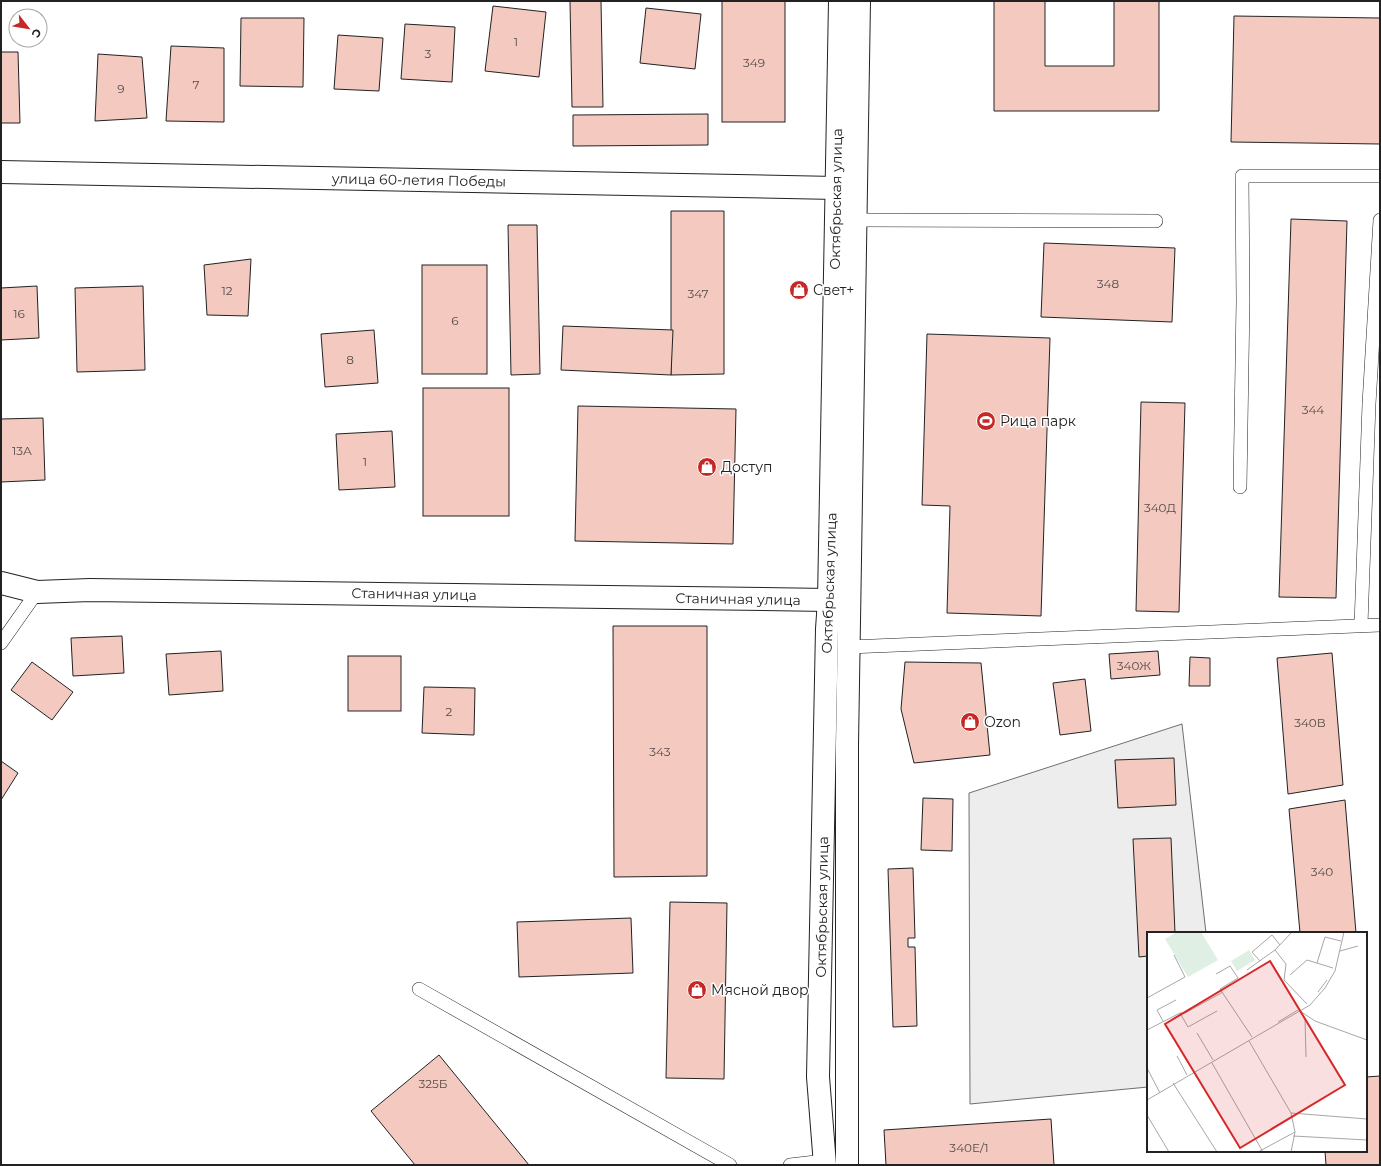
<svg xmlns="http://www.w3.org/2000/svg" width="1381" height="1166" font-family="Montserrat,sans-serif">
	<rect width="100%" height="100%" fill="#fff"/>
	<polygon fill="#ededed" stroke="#6f6f6f" points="1182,724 1206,933 1148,933 1148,1087 970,1104 969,793"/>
	<g fill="#f3c9c0" stroke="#222">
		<polygon points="570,1 601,1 603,107 572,107"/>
		<rect x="722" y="1" width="63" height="121"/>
		<polygon points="994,1 1045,1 1045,66 1114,66 1114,1 1159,1 1159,111 994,111"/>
		<polygon points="493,6 546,12 539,77 485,71"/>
		<polygon points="646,8 701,14 695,69 640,63"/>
		<polygon points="1234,16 1380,18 1380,144 1231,142"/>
		<polygon points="241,18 304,18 303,87 240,86"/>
		<polygon points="405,24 455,27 452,82 401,79"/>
		<polygon points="338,35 383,38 379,91 334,89"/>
		<polygon points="171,46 224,48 224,122 166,121"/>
		<polygon points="1,52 18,52 20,123 1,123"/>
		<polygon points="98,54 142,57 147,118 95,121"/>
		<polygon points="708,114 708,145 573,146 573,115"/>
		<polygon points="671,211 724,211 724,374 671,375"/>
		<polygon points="1291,219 1347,221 1336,598 1279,597"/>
		<polygon points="508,225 537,225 540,374 511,375"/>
		<polygon points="1044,243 1175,248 1172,322 1041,317"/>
		<polygon points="251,259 248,316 207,315 204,265"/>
		<rect x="422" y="265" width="65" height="109"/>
		<polygon points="37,286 39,338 1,340 1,288"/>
		<polygon points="143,286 145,370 77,372 75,288"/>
		<polygon points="563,326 673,330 671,375 561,370"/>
		<polygon points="374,330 378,383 325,387 321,334"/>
		<polygon points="927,334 1050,338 1041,616 947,613 950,506 922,505"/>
		<rect x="423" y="388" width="86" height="128"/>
		<polygon points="1141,402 1185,403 1179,612 1136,611"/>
		<polygon points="578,406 736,409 733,544 575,541"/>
		<polygon points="43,418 45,480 1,482 1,419"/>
		<polygon points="392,431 395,487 339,490 336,434"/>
		<polygon points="613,626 707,626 707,876 614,877"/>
		<polygon points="122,636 124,673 73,676 71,638"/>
		<polygon points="221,651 223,691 169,695 166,654"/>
		<polygon points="1158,651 1160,675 1111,679 1109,654"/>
		<polygon points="1332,653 1343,785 1288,794 1277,658"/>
		<rect x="348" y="656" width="53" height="55"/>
		<polygon points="1190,657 1210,658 1210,686 1189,686"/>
		<polygon points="32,662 73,692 52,720 11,690"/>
		<polygon points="905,662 981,663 990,755 914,763 901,709"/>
		<polygon points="1085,679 1091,731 1060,735 1053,683"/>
		<polygon points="424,687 475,688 474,735 422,733"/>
		<polygon points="1174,758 1176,805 1118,808 1115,760"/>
		<polygon points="1,761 18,773 1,800"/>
		<polygon points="923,798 953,799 952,851 921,850"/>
		<polygon points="1345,800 1356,933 1300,933 1289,809"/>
		<polygon points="1171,838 1175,933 1148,933 1148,956 1139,957 1133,839"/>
		<polygon points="913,868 915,938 908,938 908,947 915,947 917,1026 893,1027 888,869"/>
		<polygon points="670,902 727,903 724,1079 666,1078"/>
		<polygon points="631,918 633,973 519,977 517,922"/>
		<polygon points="439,1055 529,1165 415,1165 371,1111"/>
		<polygon points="1380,1076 1380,1165 1326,1165 1325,1151 1366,1151 1366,1077"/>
		<polygon points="1051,1119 1054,1165 886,1165 884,1130"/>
	</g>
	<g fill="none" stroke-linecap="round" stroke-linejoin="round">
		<g stroke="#222" stroke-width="14">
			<g id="service">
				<polyline points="855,220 1156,221"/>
				<polyline points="1240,487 1243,301 1242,176 1380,176"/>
				<polyline points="1361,625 1369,404 1380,220"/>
				<polyline points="1,643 37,592"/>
				<polyline points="849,647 1380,625"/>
				<polyline points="419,989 730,1165"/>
				<polyline points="790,1165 824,1161"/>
			</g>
		</g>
		<g stroke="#222" stroke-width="24">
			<g id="minor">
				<polyline points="1,172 836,188"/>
				<polyline points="1,583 37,592 90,590 829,600"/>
			</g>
		</g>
		<g stroke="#222" stroke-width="24">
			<g id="secondary">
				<polyline points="825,1165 818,1077 827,629 829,600 840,1"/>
				<polyline points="847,1165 847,745 859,1"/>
			</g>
		</g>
		<use href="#service" stroke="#fff" stroke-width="13"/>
		<use href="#minor" stroke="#fff" stroke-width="22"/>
		<use href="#secondary" stroke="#fff" stroke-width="22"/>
	</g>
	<defs>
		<g id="shop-disc" transform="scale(1)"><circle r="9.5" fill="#c62828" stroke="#fff"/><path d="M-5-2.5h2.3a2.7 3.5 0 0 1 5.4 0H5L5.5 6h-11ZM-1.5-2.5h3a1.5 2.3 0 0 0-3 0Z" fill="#fff"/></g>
		<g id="stadium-disc" transform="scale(1)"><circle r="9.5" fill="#c62828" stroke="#fff"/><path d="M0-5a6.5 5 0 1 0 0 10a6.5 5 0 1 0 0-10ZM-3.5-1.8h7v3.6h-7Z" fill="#fff"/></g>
	</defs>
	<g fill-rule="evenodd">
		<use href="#shop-disc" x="799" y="290"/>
		<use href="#stadium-disc" x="986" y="421"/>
		<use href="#shop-disc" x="707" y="467"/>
		<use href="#shop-disc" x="970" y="722"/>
		<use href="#shop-disc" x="697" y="990"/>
	</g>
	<g text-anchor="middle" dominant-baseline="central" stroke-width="3" stroke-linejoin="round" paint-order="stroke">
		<g font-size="12" fill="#564c4a">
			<text x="516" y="41">1</text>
			<text x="428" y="53">3</text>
			<text x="754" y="62">349</text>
			<text x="196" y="84">7</text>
			<text x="121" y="88">9</text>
			<text x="1108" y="283">348</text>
			<text x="227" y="290">12</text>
			<text x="698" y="293">347</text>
			<text x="19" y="313">16</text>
			<text x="455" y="320">6</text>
			<text x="350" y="359">8</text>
			<text x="1313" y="409">344</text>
			<text x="22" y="450">13А</text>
			<text x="365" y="461">1</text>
			<text x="1160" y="507">340Д</text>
			<text x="1134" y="665">340Ж</text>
			<text x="449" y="711">2</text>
			<text x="1310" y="722">340В</text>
			<text x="660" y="751">343</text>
			<text x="1322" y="871">340</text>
			<text x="433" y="1083">325Б</text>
			<text x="969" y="1147">340Е/1</text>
		</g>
		<g font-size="14" fill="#222" stroke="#fff">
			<text transform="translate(419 180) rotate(1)">улица 60-летия Победы</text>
			<text transform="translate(836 199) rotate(-89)">Октябрьская улица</text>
			<text transform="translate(829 583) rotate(-88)">Октябрьская улица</text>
			<text transform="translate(414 594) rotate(1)">Станичная улица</text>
			<text transform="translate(738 599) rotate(1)">Станичная улица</text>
			<text transform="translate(822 907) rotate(-89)">Октябрьская улица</text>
		</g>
		<g font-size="14" fill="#222" stroke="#fff" text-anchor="start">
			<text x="813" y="290">Свет+</text>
			<text x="1000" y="421">Рица парк</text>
			<text x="721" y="467">Доступ</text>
			<text x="984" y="722">Ozon</text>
			<text x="711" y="990">Мясной двор</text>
		</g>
	</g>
	<g transform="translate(1147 932)">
		<rect width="220" height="220" fill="#fff"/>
		<path d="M30 0H54L71 28 41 45 18 7ZM102 18 108 28 90 39 84 29Z" fill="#e0efe3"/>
		<path fill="none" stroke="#a7a7a7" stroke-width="1" d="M128 18 139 32 137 48 160 72M193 19 211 14M113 29 105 20 125 3 133 13M170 31 178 5 194 9M100 38 128 18 145 0M69 42 83 34 91 46 73 57 105 105M143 43 160 28 186 36M171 60 180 48M0 66 38 45 27 23M153 79 168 89 220 108M33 81H38L76 60M155 82 158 87 159 125M16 89 10 78 29 68M131 90 151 78M0 98 33 81 41 95 70 79M50 101 66 128M102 109 144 181 148 200 144 220M30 124 40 143M65 131 116 220M0 136 13 161M26 151 70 220M0 168 163 73 178 56 188 39 197 0M144 181 220 187M0 183 22 220M146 204 220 208M111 220 148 200"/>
		<path fill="#d62828" fill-opacity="0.15" stroke="#d62828" stroke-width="2" d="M123 29 198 153 93 216 18 92Z"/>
		<rect width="220" height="220" fill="none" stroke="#222" stroke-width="2"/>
	</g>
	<rect width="1381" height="1166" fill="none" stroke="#222222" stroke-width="4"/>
	<g transform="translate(28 28) rotate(121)"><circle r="19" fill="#ffffff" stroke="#a7a7a7"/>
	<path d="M0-3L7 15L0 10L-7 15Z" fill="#c62828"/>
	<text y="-6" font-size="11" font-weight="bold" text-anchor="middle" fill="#222222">С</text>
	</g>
</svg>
